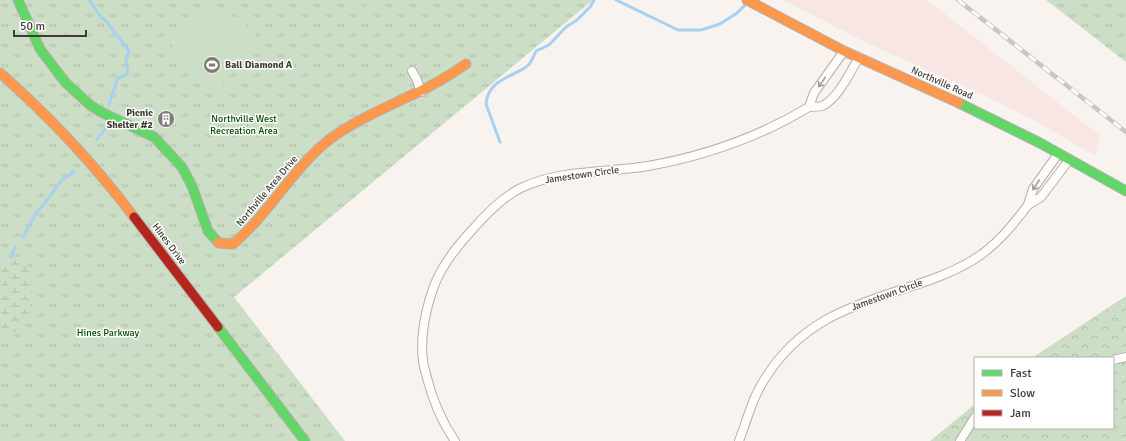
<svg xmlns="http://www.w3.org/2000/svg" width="1126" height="441" font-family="Signika,sans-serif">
	<defs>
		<pattern id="grass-tufts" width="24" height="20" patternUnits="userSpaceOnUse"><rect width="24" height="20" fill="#ccdec5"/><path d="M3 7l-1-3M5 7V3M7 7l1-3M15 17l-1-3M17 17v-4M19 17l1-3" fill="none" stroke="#b0bfaa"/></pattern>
		<pattern id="forest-crowns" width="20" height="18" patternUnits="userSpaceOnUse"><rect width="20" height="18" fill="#ccdec5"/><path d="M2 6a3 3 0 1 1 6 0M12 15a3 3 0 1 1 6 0" fill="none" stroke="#b0bfaa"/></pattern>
		<pattern id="wetland-marsh" width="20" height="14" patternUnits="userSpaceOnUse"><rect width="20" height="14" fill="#ccdec5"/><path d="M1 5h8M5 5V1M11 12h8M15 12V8" fill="none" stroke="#b0bfaa"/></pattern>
	</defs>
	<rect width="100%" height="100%" fill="#f8f3ee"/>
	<polygon fill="#f7e6e3" points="783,0 927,0 1100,136 1095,156 1041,124 982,94 873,46"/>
	<g fill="url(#grass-tufts)">
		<polygon points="0,0 593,0 234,297 345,441 0,441"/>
		<polygon points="1046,0 1126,0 1126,62"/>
	</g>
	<polygon fill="url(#forest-crowns)" points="1126,296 1126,441 930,441 975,404 975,428 1113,428 1113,358 1032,358"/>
	<polygon fill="url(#wetland-marsh)" points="15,257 25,261 31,272 32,285 31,299 28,315 16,332 0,337 0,258"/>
	<g fill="#ccdec5">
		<polygon points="362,0 381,0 385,5 374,15"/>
		<polygon points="211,12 230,15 245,24 257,36 219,92 208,93 167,39 193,16"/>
	</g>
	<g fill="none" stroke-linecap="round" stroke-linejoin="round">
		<g stroke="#a7d1f0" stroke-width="3">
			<polyline points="89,0 101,17 107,22 129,51 126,60 128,72 126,75 118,78 117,80 109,105"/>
			<polyline points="616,0 678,30 701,30 720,24 737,13 747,3"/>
			<path d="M97 139C100 135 104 132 106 127"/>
			<path d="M500 142 486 104C488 80 510 78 526 67 532 63 533 57 536 51L549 45 566 27 577 20 590 7 594 0"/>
			<polyline points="23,237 36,213 44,204 60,182 74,171"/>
			<polyline points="11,257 15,247"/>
		</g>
		<g stroke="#b6b0ab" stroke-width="10">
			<g id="street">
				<path d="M844 51 814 93 809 107C813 107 818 107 822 106 837 100 851 71 859 57"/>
				<polyline points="412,71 417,80 421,92"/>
				<polyline points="1058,154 1033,189 1028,205 1041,197 1069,160"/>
				<polyline points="1113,360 1126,357"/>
				<path d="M455 441C441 421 433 401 427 378 426 372 423 366 423 360 420 340 425 312 432 292 439 269 456 247 473 229 486 214 502 197 521 188 561 169 606 173 648 166 705 156 759 137 809 107"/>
				<path d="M739 441C747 420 753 396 766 377 799 325 844 308 900 290 925 282 950 274 973 260 996 246 1012 226 1028 205"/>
				<polyline points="960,441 975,417"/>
			</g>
		</g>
		<g stroke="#b6b0ab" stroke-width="11">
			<g id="fast">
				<polyline points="18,0 40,49 65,82 90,105 101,112 154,137 182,167 192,186 208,231 218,242"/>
				<polyline points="959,103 1040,143 1126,191"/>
				<polyline points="218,327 305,441"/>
			</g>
		</g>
		<g stroke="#b6b0ab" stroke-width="11">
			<g id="slow">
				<polyline points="747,0 844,51 959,103"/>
				<path d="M0 73C50 117 94 164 134 217"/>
				<path d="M218 242 219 243 233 244C270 213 292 169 330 139 356 120 387 107 416 93 434 85 450 75 466 64"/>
			</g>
		</g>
		<g stroke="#b6b0ab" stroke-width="11">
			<polyline id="jam" points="134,217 218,327"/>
		</g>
		<use href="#street" stroke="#fefdfc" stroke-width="8"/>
		<use href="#fast" stroke="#63d668" stroke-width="9"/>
		<use href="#slow" stroke="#ff974d" stroke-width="9"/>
		<use href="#jam" stroke="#b3261e" stroke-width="9"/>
		<g stroke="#c8c7c5" stroke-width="4.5">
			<polyline id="rail" points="958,0 1126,132"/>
		</g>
		<use href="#rail" stroke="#fff" stroke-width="3" stroke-dasharray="9" stroke-linecap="butt"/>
	</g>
	<defs><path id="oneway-shaft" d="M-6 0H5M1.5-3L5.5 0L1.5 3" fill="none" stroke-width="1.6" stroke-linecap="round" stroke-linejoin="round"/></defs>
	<g stroke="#a09c98">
		<use href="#oneway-shaft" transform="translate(822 82) rotate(125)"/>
		<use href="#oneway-shaft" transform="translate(1036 185) rotate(123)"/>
	</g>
	<defs>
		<g id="stadium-disc" transform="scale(0.9)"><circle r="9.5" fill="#817b76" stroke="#fff"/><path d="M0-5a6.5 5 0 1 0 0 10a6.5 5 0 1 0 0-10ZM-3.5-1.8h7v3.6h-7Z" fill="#fff"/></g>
		<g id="building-disc" transform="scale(0.9)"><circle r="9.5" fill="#817b76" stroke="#fff"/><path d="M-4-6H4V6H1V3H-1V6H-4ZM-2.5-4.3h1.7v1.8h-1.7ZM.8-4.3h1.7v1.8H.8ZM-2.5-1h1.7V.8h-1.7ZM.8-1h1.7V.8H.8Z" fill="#fff"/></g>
	</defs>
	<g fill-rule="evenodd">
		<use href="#stadium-disc" x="212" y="65"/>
		<use href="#building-disc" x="166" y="119"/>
	</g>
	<g text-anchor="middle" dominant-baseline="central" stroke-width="3" stroke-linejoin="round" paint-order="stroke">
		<g font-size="10" font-weight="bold" fill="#413b35" stroke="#fff" text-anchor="start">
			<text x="225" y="65">Ball Diamond A</text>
			<text x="153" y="113" text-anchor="end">Picnic<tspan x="153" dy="12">Shelter #2</tspan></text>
		</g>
		<g font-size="10" fill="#413b35" stroke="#fff">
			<text transform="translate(942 83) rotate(24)">Northville Road</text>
			<text transform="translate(582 175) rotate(-8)">Jamestown Circle</text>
			<text transform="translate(267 191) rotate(-50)">Northville Area Drive</text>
			<text transform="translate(169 244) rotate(53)">Hines Drive</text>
			<text transform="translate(887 295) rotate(-20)">Jamestown Circle</text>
		</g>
		<g font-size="10" fill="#054f02" stroke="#fff">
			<text x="244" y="119">Northville West<tspan x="244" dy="12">Recreation Area</tspan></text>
			<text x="108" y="333">Hines Parkway</text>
		</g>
	</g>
	<rect x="974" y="357" width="140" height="72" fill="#ffffff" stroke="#b3b1ae"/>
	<rect x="982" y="370" width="20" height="6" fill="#63d668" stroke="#b3b1ae"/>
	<text x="1010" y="377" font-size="12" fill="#413b35">Fast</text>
	<rect x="982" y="390" width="20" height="6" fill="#ff974d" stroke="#b3b1ae"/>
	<text x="1010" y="397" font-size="12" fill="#413b35">Slow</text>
	<rect x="982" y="410" width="20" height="6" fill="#b3261e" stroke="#b3b1ae"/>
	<text x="1010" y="417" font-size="12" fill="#413b35">Jam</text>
	<path d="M14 30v6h72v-6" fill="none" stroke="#413b35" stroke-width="2"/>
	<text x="20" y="30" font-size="12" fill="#413b35" stroke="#ffffff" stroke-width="3" paint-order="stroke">50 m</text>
</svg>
